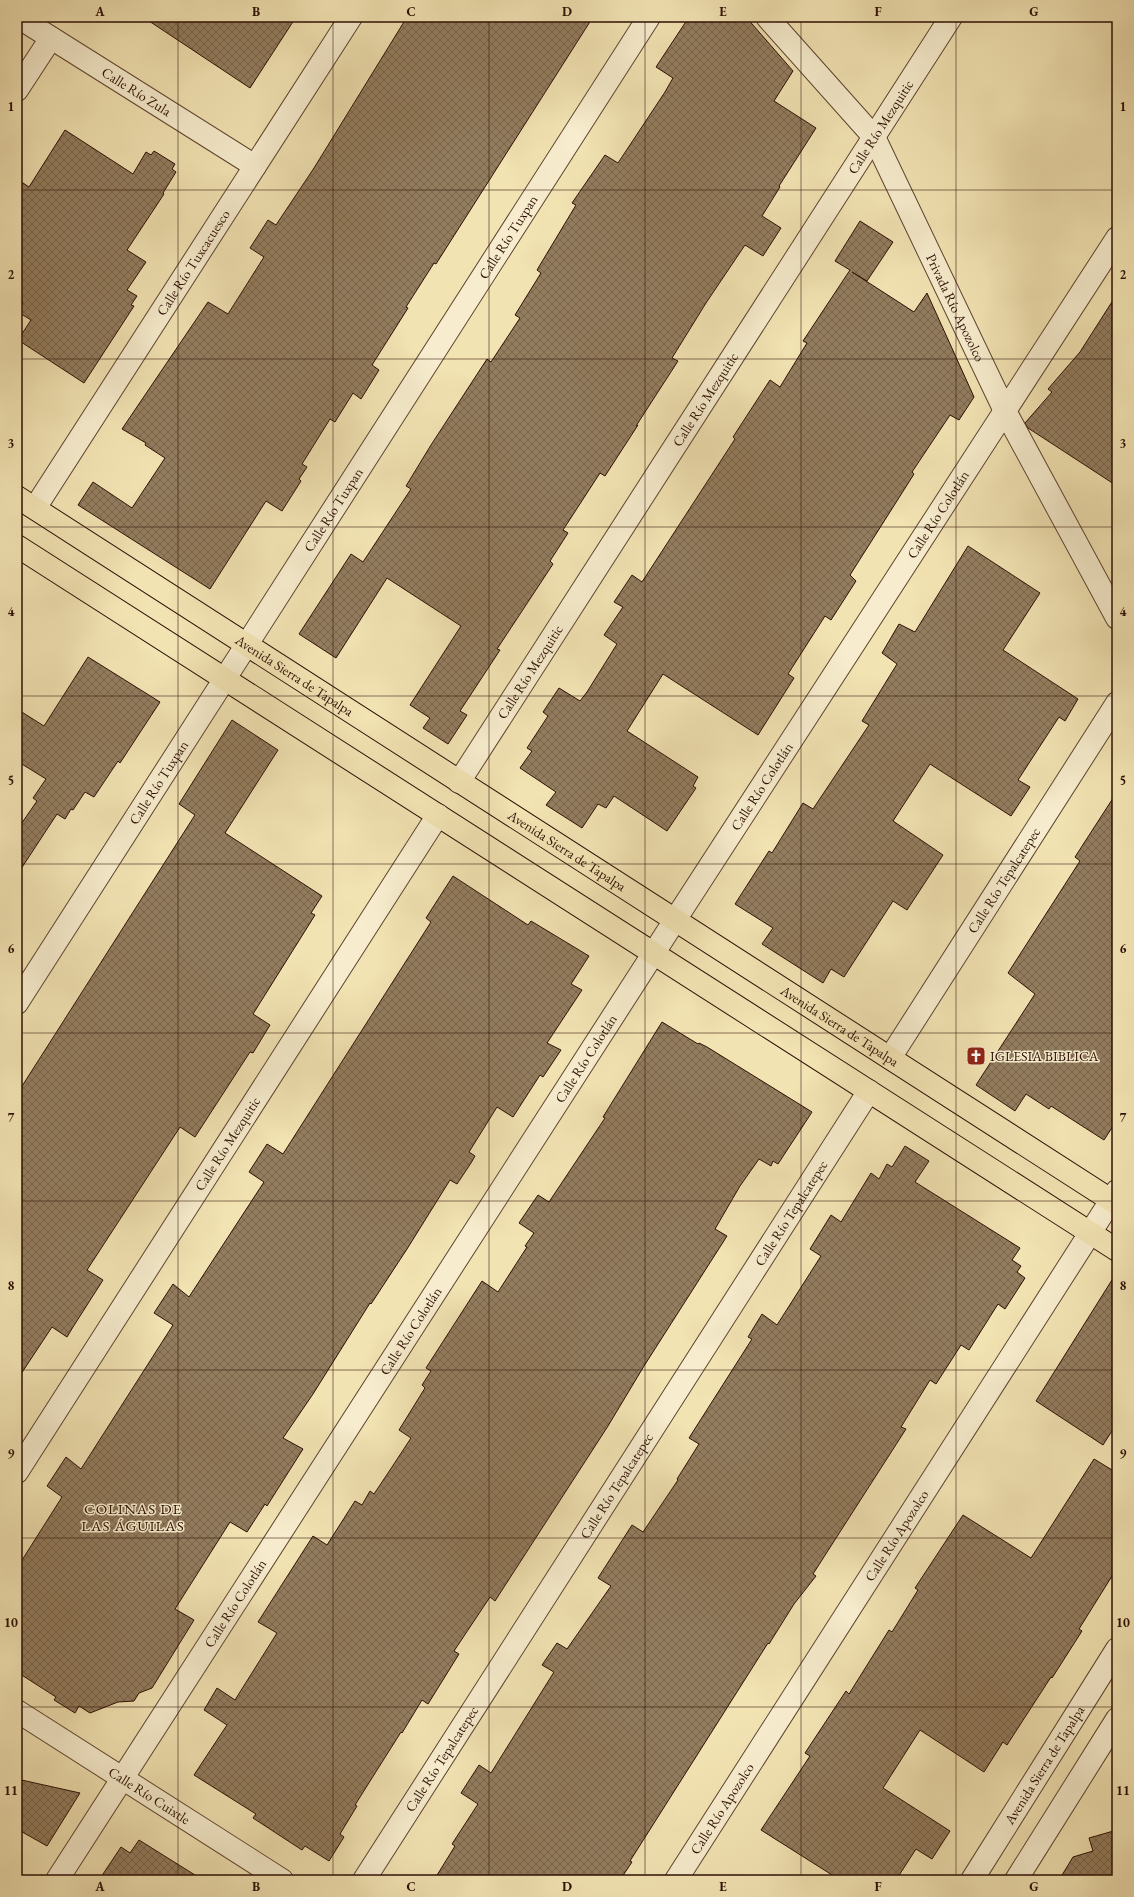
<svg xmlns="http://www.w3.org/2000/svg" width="1134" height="1897" font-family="'EB Garamond',serif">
	<defs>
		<pattern id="building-cross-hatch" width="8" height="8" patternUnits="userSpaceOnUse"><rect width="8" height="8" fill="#937d5f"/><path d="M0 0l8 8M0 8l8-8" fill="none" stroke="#78654c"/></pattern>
	</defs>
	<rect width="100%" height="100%" fill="#f2e3b3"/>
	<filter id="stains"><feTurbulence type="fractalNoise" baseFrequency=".005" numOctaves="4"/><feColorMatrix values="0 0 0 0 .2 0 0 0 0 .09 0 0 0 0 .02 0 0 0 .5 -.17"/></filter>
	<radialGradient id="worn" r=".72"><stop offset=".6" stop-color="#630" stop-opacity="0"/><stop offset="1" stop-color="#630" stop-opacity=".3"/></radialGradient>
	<g fill="url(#building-cross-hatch)" stroke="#2d0f04">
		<polygon points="143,17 296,17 250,88"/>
		<polygon points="407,17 593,17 436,264 434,263 406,307 408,308 372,365 379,370 361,399 353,393 335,422 330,419 302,464 307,467 299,479 301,481 282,511 266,501 210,589 78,505 93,482 132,508 165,458 145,445 146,443 122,429 208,302 228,314 264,257 250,248 268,220 276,225 314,168"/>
		<polygon points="689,17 746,17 793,71 774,101 816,128 779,186 780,187 762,216 781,228 763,256 745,245 706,303 672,358 678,361 636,426 638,425 605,476 600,473 563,530 568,533 550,561 553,564 497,649 500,650 460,711 467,715 448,744 423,728 430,718 410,705 461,626 387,578 336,658 299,634 351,554 363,562 411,489 406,486 431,445 487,359 491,362 520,318 515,315 541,273 537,270 576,205 572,203 605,155 618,163 665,92 673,78 656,67"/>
		<polygon points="65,130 133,174 146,152 151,155 154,151 175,164 172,169 176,172 163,193 164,194 127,250 146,262 127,290 137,296 131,305 134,306 84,383 18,340 31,320 18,312 23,302 17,298 17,179 29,187"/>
		<polygon points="860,221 893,242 867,281 852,272 914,312 927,293 974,397 959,420 950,415 912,472 914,474 850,575 856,581 831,620 825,616 788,674 794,678 758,735 663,674 627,731 698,777 693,786 696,788 667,831 614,796 606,808 598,804 582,828 546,805 556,792 520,768 532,751 527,748 548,716 543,712 559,688 580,701 587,692 617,644 604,635 623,607 614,602 632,575 642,582 735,439 733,437 770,380 780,387 807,343 803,341 850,270 835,261"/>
		<polygon points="1117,294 1117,486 1028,428 1025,423 1052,392 1048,389 1080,352"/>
		<polygon points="968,546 1040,593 1003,650 1078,699 1065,721 1059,717 1018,780 1030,787 1011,816 930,764 893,821 943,855 907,910 893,901 844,977 831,969 823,983 762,944 773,928 735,904 769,851 772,853 803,803 813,809 869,725 862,721 897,664 882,653 899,624 915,632"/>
		<polygon points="88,657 160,702 120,763 118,761 94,797 85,792 73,810 71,809 65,819 57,814 17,875 17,830 37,801 33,798 46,779 17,761 17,709 44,726"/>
		<polygon points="232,720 278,750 225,833 322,896 311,913 315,915 253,1014 270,1025 253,1053 250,1052 195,1137 180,1127 87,1270 103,1280 73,1327 67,1337 52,1327 17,1380 17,1094 195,815 179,804"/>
		<polygon points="1117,792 1117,1120 1104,1140 1051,1106 1049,1109 1026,1094 1015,1111 976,1085 1035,994 1008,973 1080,861 1075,857"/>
		<polygon points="453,876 528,925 531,921 589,956 571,984 582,990 547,1043 561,1050 543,1077 540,1075 513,1117 497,1107 469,1152 475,1156 471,1163 457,1184 450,1180 407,1249 371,1304 370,1303 313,1394 283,1438 303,1449 267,1506 265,1504 247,1532 230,1522 175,1609 194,1620 152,1688 139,1693 134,1701 118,1702 90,1713 79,1706 75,1713 54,1700 56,1697 17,1672 17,1568 62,1497 47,1486 66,1457 81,1469 173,1325 154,1313 173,1284 189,1297 264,1182 249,1172 267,1144 283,1154 431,922 426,918"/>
		<polygon points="662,1022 698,1044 699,1043 707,1047 812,1112 778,1164 773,1161 771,1166 759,1159 740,1186 715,1229 727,1236 644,1366 608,1426 495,1601 490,1597 454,1651 459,1654 428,1704 422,1700 402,1733 401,1732 355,1805 357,1806 340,1834 344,1837 329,1861 305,1846 302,1850 253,1818 256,1814 194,1775 227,1725 204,1710 217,1688 235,1700 277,1633 258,1622 313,1536 327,1545 355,1501 362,1505 370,1491 374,1494 392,1467 411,1438 399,1430 425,1388 422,1385 431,1371 426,1368 482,1281 498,1292 527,1247 525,1246 534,1233 519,1223 538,1195 549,1202 605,1118 603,1117"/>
		<polygon points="905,1146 929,1161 915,1182 1020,1248 1012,1260 1021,1266 1017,1272 1025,1278 1005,1309 998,1304 969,1350 961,1345 936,1384 930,1380 901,1427 906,1429 813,1574 816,1576 794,1604 769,1644 768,1643 630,1861 632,1862 620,1880 434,1880 455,1846 452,1844 478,1804 461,1793 479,1765 491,1773 554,1672 542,1665 557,1643 567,1649 611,1586 598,1578 632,1525 643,1532 678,1480 677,1479 699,1444 689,1438 752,1339 748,1337 762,1314 777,1325 821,1256 810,1249 831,1215 841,1222 871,1173 879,1179 887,1164 892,1167"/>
		<polygon points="1117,1272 1117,1423 1103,1445 1036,1401"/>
		<polygon points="1094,1459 1117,1473 1117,1568 1079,1629 1082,1631 1052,1678 1051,1677 1007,1745 1003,1742 984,1772 920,1730 883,1788 950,1831 932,1859 916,1849 896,1880 840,1880 761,1830 810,1756 805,1753 846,1691 849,1694 889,1630 892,1632 918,1590 915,1588 963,1515 1031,1558"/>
		<polygon points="17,1779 80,1793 47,1846 17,1829"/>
		<polygon points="1117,1830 1117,1880 1059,1880 1073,1857 1093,1851 1089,1838"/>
		<polygon points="139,1840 203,1880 99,1880 121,1847 130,1853"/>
	</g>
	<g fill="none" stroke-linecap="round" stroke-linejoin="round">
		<g stroke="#5e4430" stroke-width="24">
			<g id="minor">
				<path id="s1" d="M18 17 255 166"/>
				<path id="s2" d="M767 17 874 137 1005 411 1117 618"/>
				<polyline points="17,90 51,38"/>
				<path id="s3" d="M35 508 351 17"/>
				<path id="s4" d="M459 782 951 17"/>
				<path id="s5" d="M17 1003 649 17"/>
				<path id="s6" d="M890 1058 1117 703"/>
				<path id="s7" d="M17 1472 438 815"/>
				<path id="s8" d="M17 1711 282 1880"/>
				<path id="s9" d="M57 1880 675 920 1117 238"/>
				<path id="s10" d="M364 1880 869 1091"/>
				<path id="s11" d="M676 1880 1117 1191"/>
				<path id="s12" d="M972 1880 1117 1649"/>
				<polyline points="1016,1880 1117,1719"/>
			</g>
		</g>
		<g stroke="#2d0f04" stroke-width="24">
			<g id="major">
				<path id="s13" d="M17 497 1117 1204"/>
				<polyline points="17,546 1117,1250"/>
			</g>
		</g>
		<use href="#minor" stroke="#f7edce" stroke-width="22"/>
		<use href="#major" stroke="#f2e3b3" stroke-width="22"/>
	</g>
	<path fill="none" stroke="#2d0f04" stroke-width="1" stroke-opacity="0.55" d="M178 17V1880M333 17V1880M489 17V1880M645 17V1880M801 17V1880M956 17V1880M17 190H1117M17 359H1117M17 527H1117M17 696H1117M17 864H1117M17 1033H1117M17 1201H1117M17 1370H1117M17 1538H1117M17 1707H1117"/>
	<defs>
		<g id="church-square" transform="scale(1)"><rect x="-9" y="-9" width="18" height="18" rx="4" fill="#8f2418" stroke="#f7edce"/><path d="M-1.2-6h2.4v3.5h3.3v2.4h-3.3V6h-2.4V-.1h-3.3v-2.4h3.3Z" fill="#fff"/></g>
	</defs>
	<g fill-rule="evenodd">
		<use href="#church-square" x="976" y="1056"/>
	</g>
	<g text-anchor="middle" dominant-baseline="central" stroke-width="3" stroke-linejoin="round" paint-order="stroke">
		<g font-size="14" fill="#2d0f04" stroke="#f7edce">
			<text stroke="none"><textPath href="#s1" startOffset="140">Calle Río Zula</textPath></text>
			<text stroke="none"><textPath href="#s4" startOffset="779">Calle Río Mezquitic</textPath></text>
			<text stroke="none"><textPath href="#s5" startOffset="910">Calle Río Tuxpan</textPath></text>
			<text stroke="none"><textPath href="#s3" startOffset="292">Calle Río Tuxcacuesco</textPath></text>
			<text stroke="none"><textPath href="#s2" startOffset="350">Privada Río Apozolco</textPath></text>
			<text stroke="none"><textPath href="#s4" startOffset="455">Calle Río Mezquitic</textPath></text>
			<text stroke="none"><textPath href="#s5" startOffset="586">Calle Río Tuxpan</textPath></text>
			<text stroke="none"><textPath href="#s9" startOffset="1625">Calle Río Colotlán</textPath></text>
			<text stroke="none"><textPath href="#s4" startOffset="131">Calle Río Mezquitic</textPath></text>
			<text stroke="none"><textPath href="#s13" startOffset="330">Avenida Sierra de Tapalpa</textPath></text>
			<text stroke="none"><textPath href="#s5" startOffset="262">Calle Río Tuxpan</textPath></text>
			<text stroke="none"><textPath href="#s9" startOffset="1301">Calle Río Colotlán</textPath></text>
			<text stroke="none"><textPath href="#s13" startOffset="654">Avenida Sierra de Tapalpa</textPath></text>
			<text stroke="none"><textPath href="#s6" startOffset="211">Calle Río Tepalcatepec</textPath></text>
			<text stroke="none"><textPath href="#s13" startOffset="978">Avenida Sierra de Tapalpa</textPath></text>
			<text stroke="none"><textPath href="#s9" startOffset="977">Calle Río Colotlán</textPath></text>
			<text stroke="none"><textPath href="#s7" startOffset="390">Calle Río Mezquitic</textPath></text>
			<text stroke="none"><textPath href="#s10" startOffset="792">Calle Río Tepalcatepec</textPath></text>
			<text stroke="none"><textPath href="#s9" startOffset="653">Calle Río Colotlán</textPath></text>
			<text stroke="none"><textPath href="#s10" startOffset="468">Calle Río Tepalcatepec</textPath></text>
			<text stroke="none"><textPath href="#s11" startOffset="409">Calle Río Apozolco</textPath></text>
			<text stroke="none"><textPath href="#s9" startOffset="329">Calle Río Colotlán</textPath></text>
			<text stroke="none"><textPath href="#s10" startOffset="144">Calle Río Tepalcatepec</textPath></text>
			<text stroke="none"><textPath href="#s12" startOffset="136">Avenida Sierra de Tapalpa</textPath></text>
			<text stroke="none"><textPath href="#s8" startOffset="157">Calle Río Cuixtle</textPath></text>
			<text stroke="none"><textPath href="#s11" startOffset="85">Calle Río Apozolco</textPath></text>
		</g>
		<g font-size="14" fill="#2d0f04" stroke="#f7edce" text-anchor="start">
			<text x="990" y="1056">IGLESIA BIBLICA</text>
		</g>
		<g font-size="15" letter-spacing="1" fill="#2d0f04" stroke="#f7edce">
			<text x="133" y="1508">COLINAS DE<tspan x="133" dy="17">LAS ÁGUILAS</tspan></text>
		</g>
	</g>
	<rect width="1134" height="1897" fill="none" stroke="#f2e3b3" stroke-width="44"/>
	<rect x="22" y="22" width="1090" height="1853" fill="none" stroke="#2d0f04" stroke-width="1.5"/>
	<g font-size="13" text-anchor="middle" font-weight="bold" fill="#2d0f04">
		<text x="100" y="16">A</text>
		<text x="256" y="16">B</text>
		<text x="411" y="16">C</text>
		<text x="567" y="16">D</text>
		<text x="723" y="16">E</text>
		<text x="878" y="16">F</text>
		<text x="1034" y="16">G</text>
		<text x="11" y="111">1</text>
		<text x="1123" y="111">1</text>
		<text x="11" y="279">2</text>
		<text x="1123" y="279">2</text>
		<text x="11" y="448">3</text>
		<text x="1123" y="448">3</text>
		<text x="11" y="616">4</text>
		<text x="1123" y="616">4</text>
		<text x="11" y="785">5</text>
		<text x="1123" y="785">5</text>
		<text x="11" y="953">6</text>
		<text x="1123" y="953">6</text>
		<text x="11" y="1122">7</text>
		<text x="1123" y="1122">7</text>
		<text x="11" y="1290">8</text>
		<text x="1123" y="1290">8</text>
		<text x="11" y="1458">9</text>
		<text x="1123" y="1458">9</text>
		<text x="11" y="1627">10</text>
		<text x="1123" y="1627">10</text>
		<text x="11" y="1795">11</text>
		<text x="1123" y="1795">11</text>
		<text x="100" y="1891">A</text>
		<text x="256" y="1891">B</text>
		<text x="411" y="1891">C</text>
		<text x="567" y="1891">D</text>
		<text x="723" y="1891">E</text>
		<text x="878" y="1891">F</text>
		<text x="1034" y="1891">G</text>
	</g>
	<rect width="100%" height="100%" filter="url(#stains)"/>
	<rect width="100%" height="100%" fill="url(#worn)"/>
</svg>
